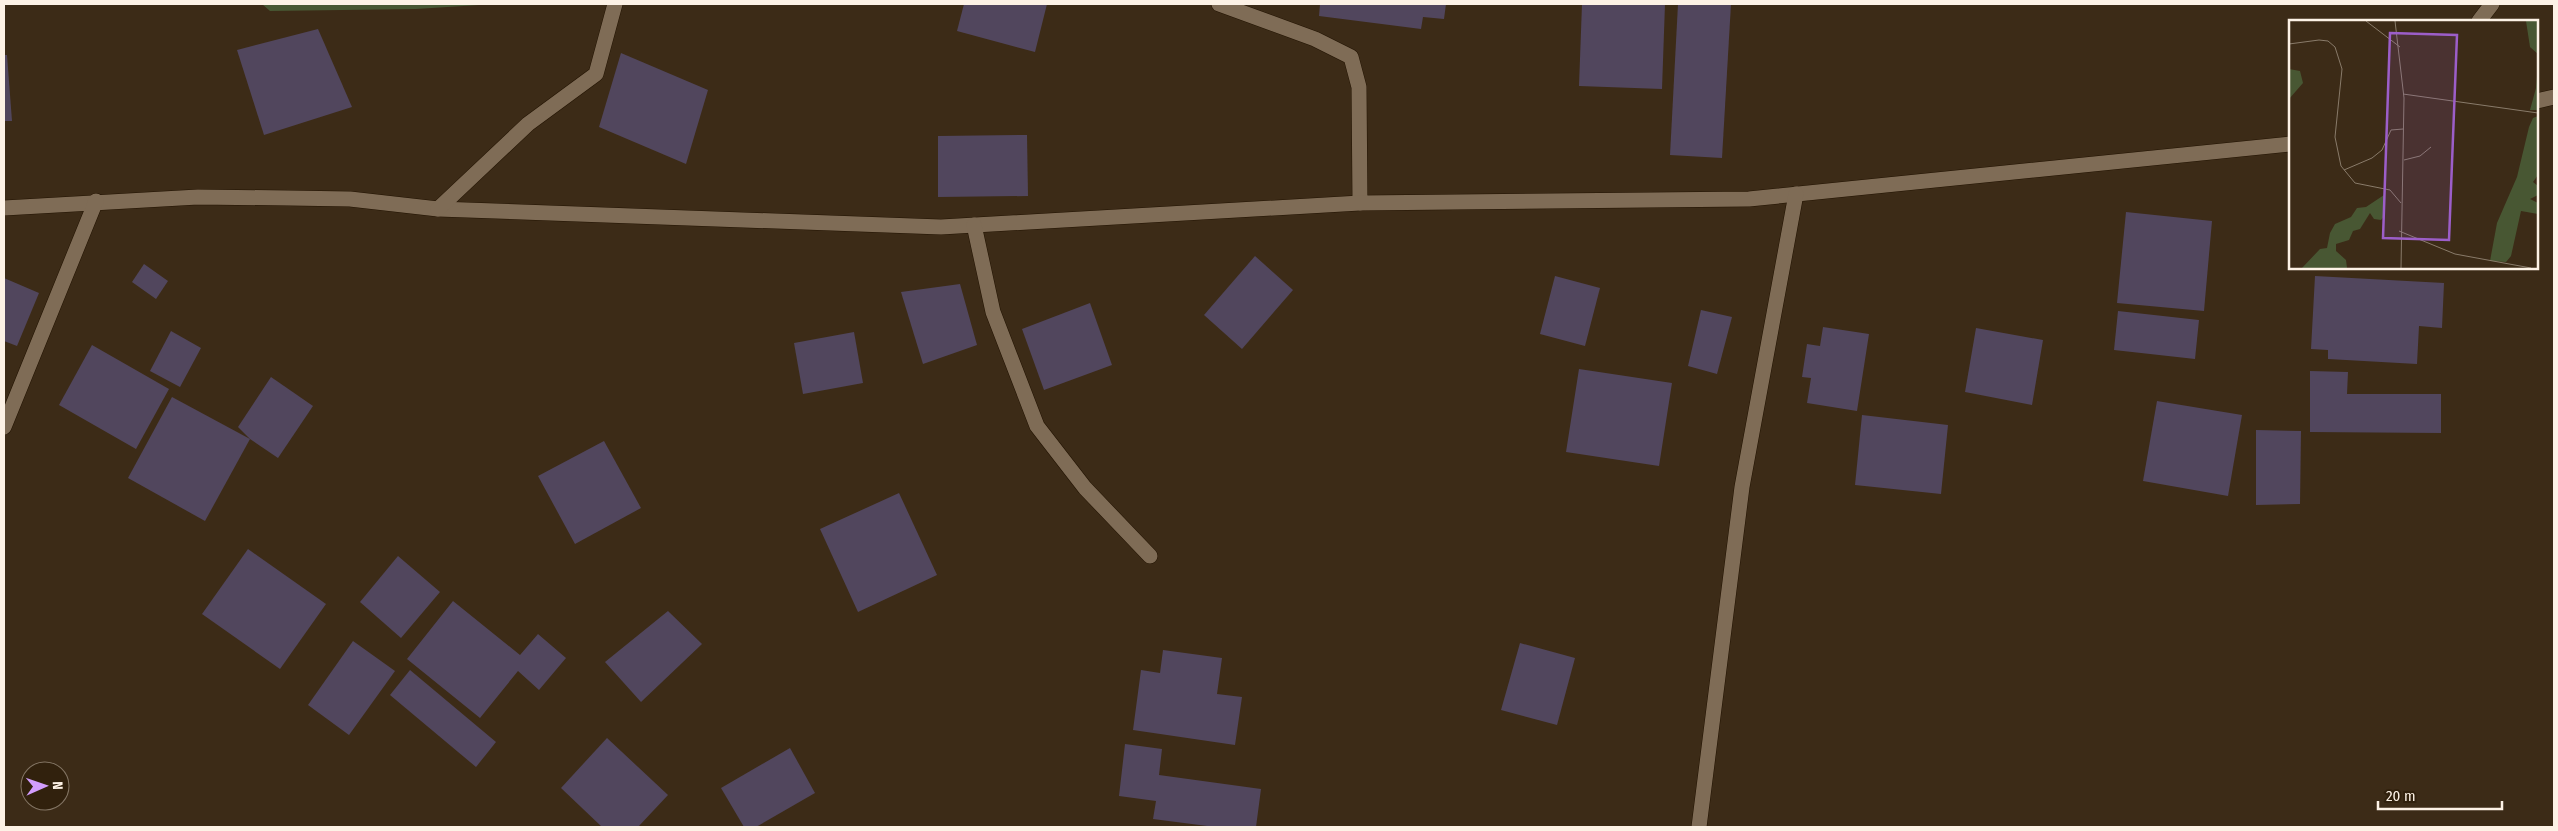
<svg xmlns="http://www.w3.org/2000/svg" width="2558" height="831" font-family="'Fira Sans Condensed',sans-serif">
	<rect width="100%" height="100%" fill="#3c2b17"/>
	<polygon fill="#485733" points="262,4 495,4 416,9 270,11"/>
	<g fill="#51465d">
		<polygon points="964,4 1047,4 1035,52 957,31"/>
		<polygon points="1320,4 1446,4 1444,19 1423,17 1421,29 1319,16"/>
		<polygon points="1582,4 1665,4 1662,89 1579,86"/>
		<polygon points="1678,4 1731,4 1722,158 1670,155"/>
		<polygon points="318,29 352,107 264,135 237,50"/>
		<polygon points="621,53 708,90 686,164 599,127"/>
		<polygon points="4,55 7,55 12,121 4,121"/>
		<polygon points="1027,135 1028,196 938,197 938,136"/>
		<polygon points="2126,212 2212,221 2204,311 2117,303"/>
		<polygon points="1255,256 1293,290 1242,349 1204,315"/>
		<polygon points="144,264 168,281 156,299 132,282"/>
		<polygon points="1555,276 1600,288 1585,346 1540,334"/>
		<polygon points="2315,276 2444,283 2442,328 2419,326 2417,364 2328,359 2328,350 2311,349"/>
		<polygon points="4,278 39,293 17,346 4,341"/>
		<polygon points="960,284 977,345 923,364 901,292"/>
		<polygon points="1090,303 1112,365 1044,390 1022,329"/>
		<polygon points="1701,310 1732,317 1717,374 1688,366"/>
		<polygon points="2118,311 2199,320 2195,359 2114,350"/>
		<polygon points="1823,327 1869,334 1857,411 1807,403 1811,378 1802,377 1807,344 1820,346"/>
		<polygon points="1976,328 2043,340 2032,405 1965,392"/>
		<polygon points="171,331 201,348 180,387 150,371"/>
		<polygon points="854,332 863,383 803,394 794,343"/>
		<polygon points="92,345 169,389 136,449 59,405"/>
		<polygon points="1579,369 1672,383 1659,466 1566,452"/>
		<polygon points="2310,371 2348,372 2347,394 2441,394 2441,433 2310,432"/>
		<polygon points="271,377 313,406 278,458 250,439 238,427"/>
		<polygon points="172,397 250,439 205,521 128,478"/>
		<polygon points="2157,401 2242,415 2228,496 2143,481"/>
		<polygon points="1862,415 1948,425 1941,494 1855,485"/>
		<polygon points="2256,430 2301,431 2300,504 2256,505"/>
		<polygon points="604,441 641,508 575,544 538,476"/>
		<polygon points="899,493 937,575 858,612 820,529"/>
		<polygon points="248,549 326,604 280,669 202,614"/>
		<polygon points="398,556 440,592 401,638 360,602"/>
		<polygon points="453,601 520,655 538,634 566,658 539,690 518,671 480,718 407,659"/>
		<polygon points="668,611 702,644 641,702 605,662"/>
		<polygon points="353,641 395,671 349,735 308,705"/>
		<polygon points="1520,643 1575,658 1557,725 1501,710"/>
		<polygon points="1163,650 1222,658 1217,694 1242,697 1235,745 1133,730 1141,670 1160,673"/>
		<polygon points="410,670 496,742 476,767 390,695"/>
		<polygon points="607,738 668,795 638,827 602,827 561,788"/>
		<polygon points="1125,744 1162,749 1159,775 1261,789 1256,827 1215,827 1153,819 1156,801 1119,796"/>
		<polygon points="790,748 815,793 756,827 744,827 721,788"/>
	</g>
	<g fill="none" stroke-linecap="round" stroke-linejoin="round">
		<g stroke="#221302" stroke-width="16">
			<g id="minor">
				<polyline points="1219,4 1315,39 1351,57 1359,87 1360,203"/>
				<polyline points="2479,21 2492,4"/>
				<polyline points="2537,101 2554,97"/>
				<polyline points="4,208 198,197 289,198 350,199 438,209 941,227 1360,203 1749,199 2290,144"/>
				<polyline points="438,209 528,124 596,74 615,4"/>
				<polyline points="974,225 993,312 1037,426 1085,488 1150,556"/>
				<polyline points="4,427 96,201"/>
				<polyline points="1699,827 1742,487 1796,194"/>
			</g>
		</g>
		<use href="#minor" stroke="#7f6c56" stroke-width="15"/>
	</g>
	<g transform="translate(2289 20)">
		<rect width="249" height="249" fill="#3c2b17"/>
		<path d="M237 1H249V34L241 27ZM249 44V90H241L247 68ZM0 49 11 51 14 63 0 79ZM249 96V155L244 162 249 166V175L241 179 249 183V194L232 191 222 236 217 242 201 241 208 203 228 157 240 107 244 98ZM95 175V196L92 200 85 199 81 193 71 209 64 211 60 220 47 224V231L57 240 58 248H13L31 229 38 228 41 213 46 204 62 197 68 188 77 187Z" fill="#485733"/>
		<path fill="none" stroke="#897b6a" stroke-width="1" d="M77 1 111 27M106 1 115 78 112 248M0 24 30 20 39 21 46 27 53 49 46 117 52 146 66 163 101 170 112 183M114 74 249 93M115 140 131 136 142 127M55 150 83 138 93 130 102 110 114 109M110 211 166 234 242 248"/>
		<path fill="#9c5ec9" fill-opacity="0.15" stroke="#9c5ec9" stroke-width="2.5" d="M101 13 168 15 160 220 94 218Z"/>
		<rect width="249" height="249" fill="none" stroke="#fdf2e6" stroke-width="2.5"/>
	</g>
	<rect width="2558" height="831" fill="none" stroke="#fdf2e6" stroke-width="10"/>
	<g transform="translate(45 786) rotate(88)"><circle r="24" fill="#31210d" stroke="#837564"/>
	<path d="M0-4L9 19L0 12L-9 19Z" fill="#d29dfd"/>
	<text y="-8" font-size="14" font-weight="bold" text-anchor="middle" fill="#fdf2e6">N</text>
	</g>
	<path d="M2378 801v8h124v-8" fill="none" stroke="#fdf2e6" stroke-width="2.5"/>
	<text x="2386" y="801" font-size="15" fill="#fdf2e6" stroke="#31210d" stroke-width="4" paint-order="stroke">20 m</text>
</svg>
